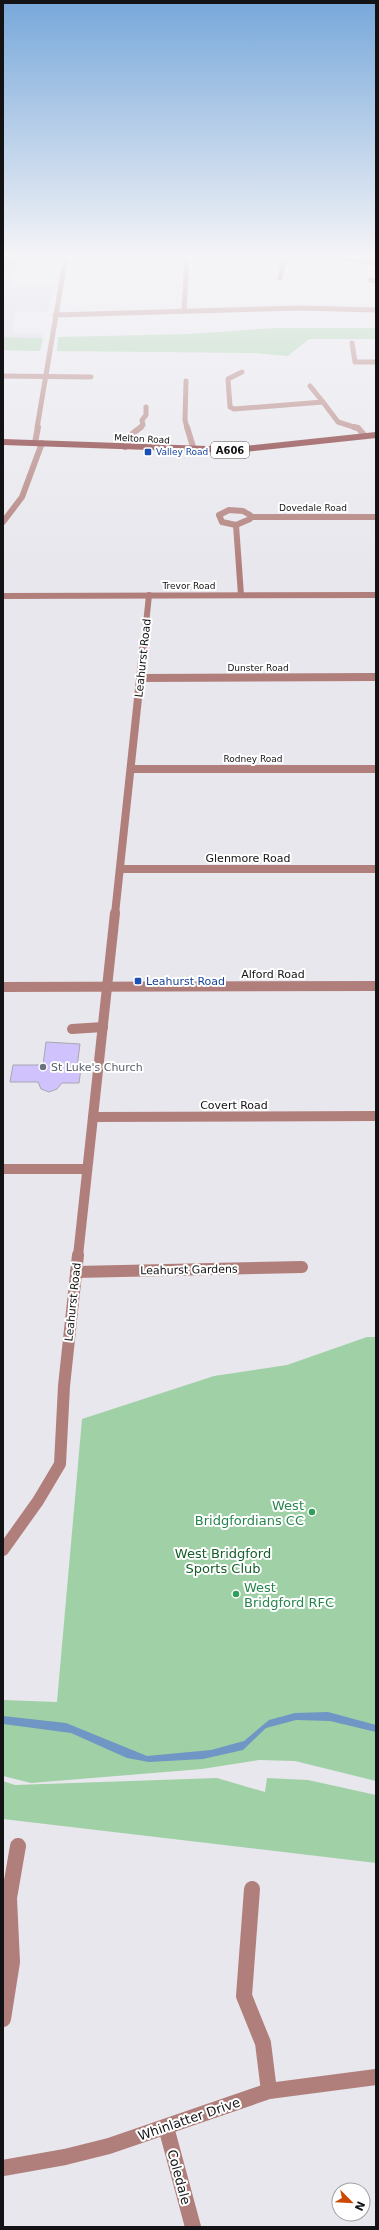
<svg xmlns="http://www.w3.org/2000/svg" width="379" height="2230" font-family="'DejaVu Sans',sans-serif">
	<rect width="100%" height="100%" fill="#e8e7ed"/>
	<polygon fill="#dbd8e6" points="3,256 18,256 10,286 53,286 48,312 16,311 13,333 43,333 40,351 3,351"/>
	<g fill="#a0d0a5">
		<polygon points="3,256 18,256 14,271 3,271"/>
		<polygon points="277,328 376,328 376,339 309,339 288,356 254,353 57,351 58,337 189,334"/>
		<polygon points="3,337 43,338 40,351 3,350"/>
		<polygon points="367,1337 376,1337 376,1781 295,1761 259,1760 202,1769 31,1783 3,1776 3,1700 57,1702 82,1419 214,1376 287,1365"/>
		<polygon points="217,1778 265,1792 267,1778 308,1780 376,1795 376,1863 3,1819 3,1781 15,1785"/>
	</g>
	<polygon fill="#6f96c4" points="328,1712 376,1725 376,1732 330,1721 296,1720 266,1728 243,1750 203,1759 149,1762 127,1758 71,1733 3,1724 3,1716 66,1723 147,1756 211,1750 244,1741 269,1720 295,1713"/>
	<polygon fill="#d0c3fd" stroke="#a8a7ad" points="46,1042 80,1044 77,1067 81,1068 79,1083 62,1083 57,1089 49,1092 41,1089 38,1082 10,1082 13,1065 43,1065"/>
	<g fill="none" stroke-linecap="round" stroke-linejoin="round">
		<g stroke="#b17f7b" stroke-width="5">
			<polyline points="326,256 376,263"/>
			<polyline points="280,278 283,263 290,256"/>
			<polyline points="370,280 376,281"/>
			<polyline points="184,310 187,256"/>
			<polyline points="55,315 300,308 376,310"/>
			<polyline points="352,343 355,362 376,362"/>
			<polyline points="242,372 228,379 230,407 234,409 323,402 338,422 357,428"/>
			<polyline points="3,376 91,377"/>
			<polyline points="186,381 185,420 187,428"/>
			<polyline points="310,386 323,402"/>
			<polyline points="140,428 143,425 142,420 146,415 146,407"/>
		</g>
		<g stroke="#b17f7b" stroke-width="6">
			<polyline points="187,427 194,450"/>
			<polyline points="354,427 358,428 365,436"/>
			<polyline points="125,447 132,434 141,427"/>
			<polygon points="229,510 243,511 250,515 250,519 236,525 222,522 219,515"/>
			<polyline points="251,517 376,517"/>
			<polyline points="236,525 241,595"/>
			<polyline points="144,643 149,595"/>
		</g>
		<g stroke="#b17f7b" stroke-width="8">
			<polyline points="140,678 376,677"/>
			<polyline points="131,769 376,769"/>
			<polyline points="120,869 376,869"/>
			<polyline points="115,914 144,642"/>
		</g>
		<g stroke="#b17f7b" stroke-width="10">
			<polyline points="3,987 376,986"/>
			<polyline points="72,1029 103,1027"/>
			<polyline points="93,1117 376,1116"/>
			<polyline points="3,1169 87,1169"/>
			<polyline points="78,1256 115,913"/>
		</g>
		<g stroke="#b17f7b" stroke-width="12">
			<polyline points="76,1272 302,1267"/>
			<polyline points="3,1550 38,1501 60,1464 64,1386 78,1255"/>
		</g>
		<g stroke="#b17f7b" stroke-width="16">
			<polyline points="252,1889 244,1996 263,2043 269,2091"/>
			<polyline points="3,2019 12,1962 9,1898 18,1846"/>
			<polyline points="166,2127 193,2227"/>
			<polyline points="3,2168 65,2157 109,2146 269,2091 376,2077"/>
		</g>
		<polyline stroke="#b17f7b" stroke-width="5" points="37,428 66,256"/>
		<g stroke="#b17f7b" stroke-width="6">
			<polyline points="35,443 38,427"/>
			<polyline points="3,522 22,497 42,443"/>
			<polyline points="3,596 376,595"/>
		</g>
		<polyline stroke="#792323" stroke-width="6" points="3,442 236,450 376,435"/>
	</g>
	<linearGradient id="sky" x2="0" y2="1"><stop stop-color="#77a8da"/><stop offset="0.45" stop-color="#f5f4f7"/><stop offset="1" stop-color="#f5f4f7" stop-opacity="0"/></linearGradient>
	<rect width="379" height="569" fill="url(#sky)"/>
	<g fill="#1a4fb4" stroke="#fff" stroke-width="1.5">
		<rect x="144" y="448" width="8" height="8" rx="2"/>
		<rect x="134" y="977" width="8" height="8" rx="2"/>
	</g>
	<circle fill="#6b7280" stroke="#fff" stroke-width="1.5" cx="43" cy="1067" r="4"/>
	<g fill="#2e9e5b" stroke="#fff" stroke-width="1.5">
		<circle cx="312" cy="1512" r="4"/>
		<circle cx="236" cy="1594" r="4"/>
	</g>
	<g text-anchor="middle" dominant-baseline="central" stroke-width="4" stroke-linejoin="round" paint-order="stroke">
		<g font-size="9" fill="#131315" stroke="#fff">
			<text transform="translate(142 439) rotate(3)">Melton Road</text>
			<text x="313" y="508">Dovedale Road</text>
			<text x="189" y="586">Trevor Road</text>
			<text x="258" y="668">Dunster Road</text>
			<text x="253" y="759">Rodney Road</text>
		</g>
		<g font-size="9" fill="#164399" stroke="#fff" text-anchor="start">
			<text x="156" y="452">Valley Road</text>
		</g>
		<rect fill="#fff" stroke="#5a5a5b" stroke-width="1" x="211" y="442" width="38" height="16" rx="3"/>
		<g font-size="10" font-weight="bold" fill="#131315">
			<text x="230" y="450">A606</text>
		</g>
		<g font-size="11" fill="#131315" stroke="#fff">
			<text transform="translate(143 658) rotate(-84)">Leahurst Road</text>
			<text x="248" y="858">Glenmore Road</text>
			<text x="273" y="974">Alford Road</text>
			<text x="234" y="1105">Covert Road</text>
			<text transform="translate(189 1270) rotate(-1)">Leahurst Gardens</text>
			<text transform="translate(73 1302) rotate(-84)">Leahurst Road</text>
		</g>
		<g font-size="11" fill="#164399" stroke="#fff" text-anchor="start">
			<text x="146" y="981">Leahurst Road</text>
		</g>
		<g font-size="11" fill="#5b616d" stroke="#fff" text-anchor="start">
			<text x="51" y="1067">St Luke's Church</text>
		</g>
		<g font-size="13" fill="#27864d" stroke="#fff" text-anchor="end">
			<text x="304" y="1505">West<tspan x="304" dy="15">Bridgfordians CC</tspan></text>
			<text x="244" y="1587" text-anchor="start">West<tspan x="244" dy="15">Bridgford RFC</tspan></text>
		</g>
		<g font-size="13" fill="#145e27" stroke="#fff">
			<text x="223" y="1553">West Bridgford<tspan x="223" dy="15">Sports Club</tspan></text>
		</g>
		<g font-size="13" fill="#131315" stroke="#fff">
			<text transform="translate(189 2119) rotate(-19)">Whinlatter Drive</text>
			<text transform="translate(179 2177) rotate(75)">Coledale</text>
		</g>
	</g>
	<rect width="379" height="2230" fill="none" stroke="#131315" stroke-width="8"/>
	<g transform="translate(351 2202) rotate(114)"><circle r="19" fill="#ffffff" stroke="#a1a1a1"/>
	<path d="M0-3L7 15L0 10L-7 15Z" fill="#cd4800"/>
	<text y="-6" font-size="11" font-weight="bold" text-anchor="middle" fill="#131315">N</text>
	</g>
</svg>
